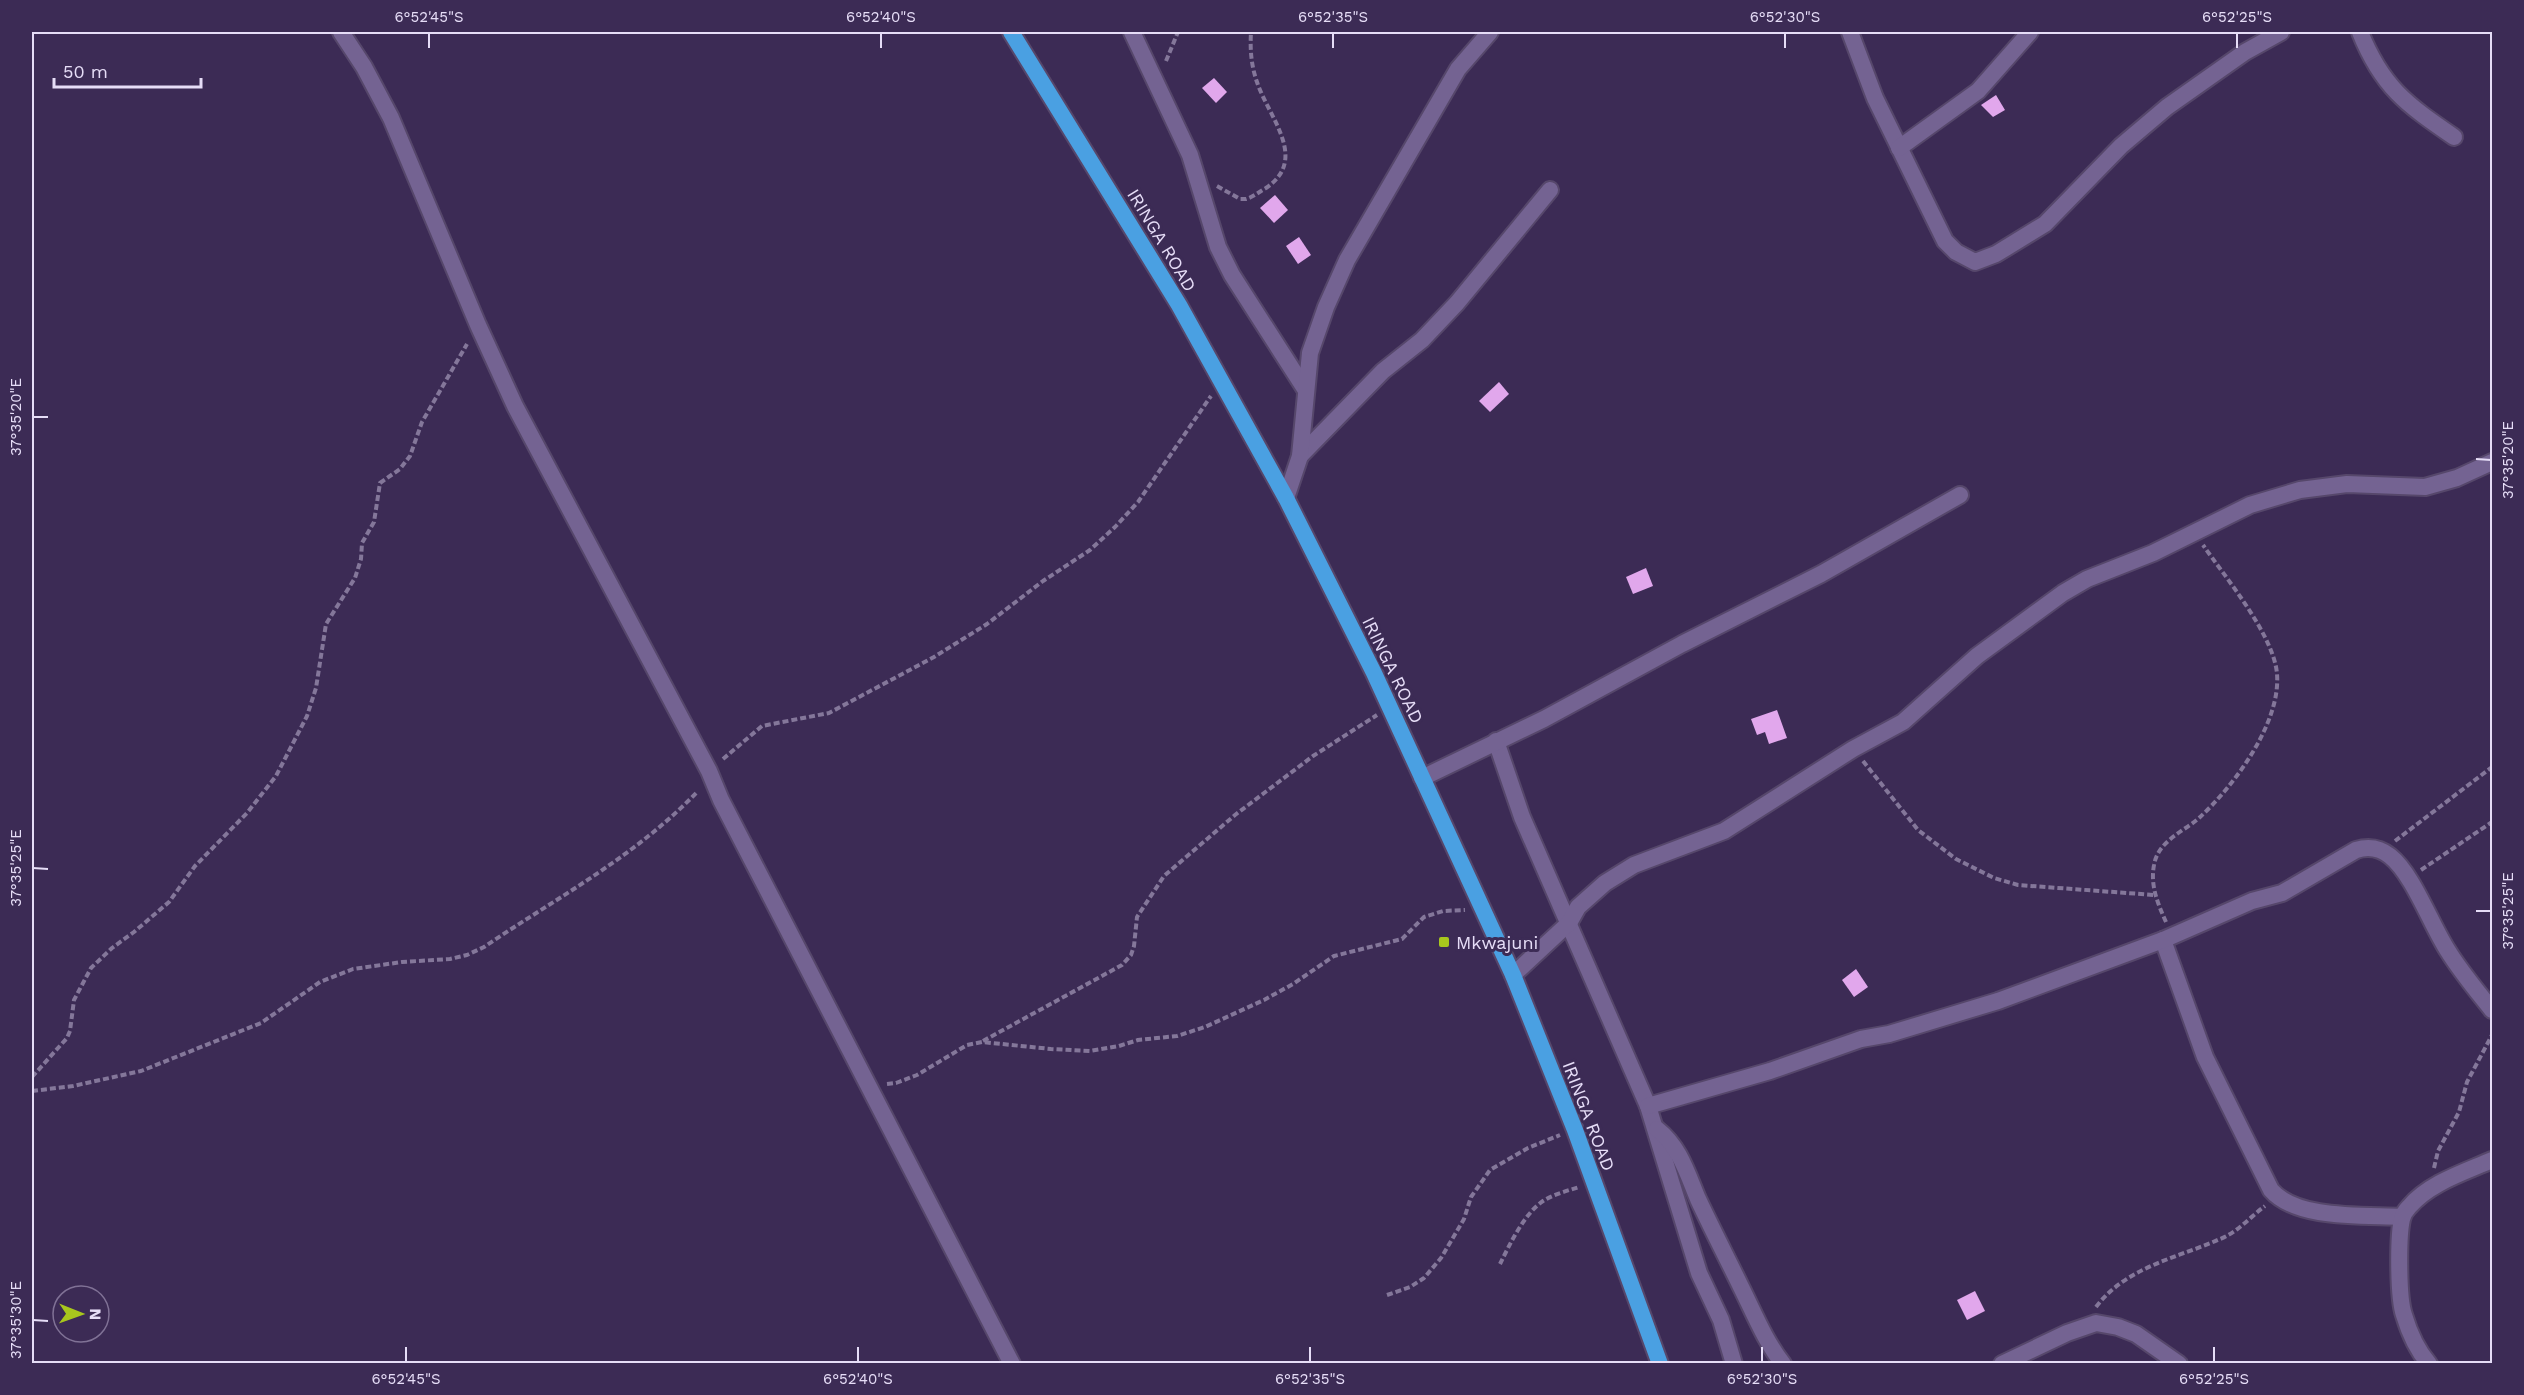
<svg xmlns="http://www.w3.org/2000/svg" width="2524" height="1395" font-family="'Work Sans',sans-serif">
	<rect width="100%" height="100%" fill="#3c2b55"/>
	<g fill="#e1a7ec">
		<polygon points="1214,78 1227,92 1216,103 1202,88"/>
		<polygon points="1996,95 2005,110 1993,117 1981,105"/>
		<polygon points="1275,195 1288,210 1274,223 1260,208"/>
		<polygon points="1299,237 1311,255 1298,264 1286,246"/>
		<polygon points="1499,382 1509,394 1490,412 1479,401"/>
		<polygon points="1646,568 1653,586 1633,594 1626,577"/>
		<polygon points="1777,710 1787,738 1769,744 1765,732 1757,735 1751,719"/>
		<polygon points="1856,969 1868,987 1854,997 1842,980"/>
		<polygon points="1975,1291 1985,1311 1967,1320 1957,1300"/>
	</g>
	<g fill="none" stroke-linecap="round" stroke-linejoin="round">
		<g stroke="#56476b" stroke-width="20">
			<g id="minor">
				<polyline points="341,32 364,67 391,118 478,325 515,406 709,771 721,800 1012,1364"/>
				<polyline points="1132,32 1190,155 1218,247 1232,275 1305,389"/>
				<polyline points="1850,32 1875,98 1945,241 1956,252 1975,262 1996,254 2045,224 2121,146 2167,107 2245,52 2281,32"/>
				<path d="M2360 32C2382 87 2406 104 2454 137"/>
				<polyline points="1899,148 1978,91 2030,32"/>
				<polyline points="1300,456 1383,371 1422,340 1457,303 1550,190"/>
				<polyline points="1286,498 1300,456 1310,353 1326,307 1347,260 1458,69 1490,32"/>
				<polyline points="1496,741 1522,817 1648,1106 1699,1273 1721,1320 1734,1364"/>
				<polyline points="1422,778 1544,719 1682,644 1821,574 1960,495"/>
				<path d="M2163 940 2205 1057 2271 1190C2297 1220 2364 1215 2402 1217"/>
				<polyline points="1513,975 1569,923 1578,907 1605,883 1634,865 1724,831 1853,749 1903,722 1977,656 2063,593 2087,579 2153,553 2250,505 2300,490 2347,484 2425,487 2457,478 2492,462"/>
				<path d="M1648 1106 1770 1071 1861 1039 1889 1034 1998 1001 2163 940 2252 901 2282 893 2356 850C2369 846 2380 848 2390 856 2413 874 2431 925 2448 951 2461 972 2477 991 2492 1010"/>
				<path d="M1657 1129C1680 1147 1687 1173 1698 1199 1712 1229 1727 1258 1741 1287 1754 1313 1765 1341 1783 1364"/>
				<polyline points="2002,1364 2067,1333 2096,1323 2118,1327 2136,1334 2179,1364"/>
				<path d="M2429 1364C2417 1350 2409 1332 2404 1315 2398 1298 2398 1237 2402 1219 2403 1215 2406 1210 2409 1207 2429 1183 2465 1172 2492 1160"/>
			</g>
		</g>
		<g stroke="#56476b" stroke-width="20">
			<polyline id="trunk" points="1011,32 1179,305 1286,498 1374,673 1513,975 1575,1130 1660,1364"/>
		</g>
		<g stroke="#84779a" stroke-width="4" stroke-dasharray="6 3" stroke-linecap="butt">
			<polyline points="1166,61 1178,32"/>
			<path d="M1217 186 1240 199H1246C1253 197 1259 192 1266 188 1309 159 1269 118 1257 82 1251 65 1250 49 1251 32"/>
			<polyline points="723,759 762,726 829,713 934,657 987,624 1043,581 1090,550 1115,527 1138,502 1211,396"/>
			<polyline points="1863,761 1918,830 1956,859 1994,878 2018,885 2154,895"/>
			<polyline points="2395,841 2492,767"/>
			<polyline points="2421,870 2492,822"/>
			<path d="M2166 922C2158 904 2150 886 2154 865 2158 841 2183 832 2199 818 2234 786 2281 723 2277 674 2274 635 2225 577 2203 545"/>
			<polyline points="983,1041 1122,965 1131,955 1134,946 1137,917 1164,876 1235,815 1313,756 1377,715"/>
			<polyline points="32,1077 67,1038 70,1031 74,1000 91,968 112,948 134,932 169,902 195,866 247,813 276,776 307,716 316,688 326,624 355,578 361,559 362,543 374,522 380,483 400,469 410,456 422,422 467,344"/>
			<polyline points="887,1084 896,1083 917,1075 967,1045 982,1042 1051,1049 1090,1051 1119,1046 1138,1040 1177,1036 1205,1027 1264,1000 1293,984 1334,956 1402,939 1424,917 1443,911 1465,910"/>
			<path d="M32 1091 73 1086 141 1071 261 1023 320 982 353 969 402 962 450 959 467 955 484 947C558 897 636 856 698 791"/>
			<polyline points="2434,1168 2438,1151 2459,1112 2467,1082 2492,1035"/>
			<path d="M1500 1264C1510 1244 1524 1214 1543 1201 1554 1194 1567 1191 1579 1187"/>
			<polyline points="1387,1295 1410,1287 1424,1278 1441,1258 1464,1219 1471,1197 1490,1170 1528,1148 1560,1135"/>
			<path d="M2096 1307C2126 1267 2177 1258 2220 1239 2238 1232 2250 1217 2265 1206"/>
		</g>
		<use href="#minor" stroke="#746392" stroke-width="16"/>
		<use href="#trunk" stroke="#4aa0e2" stroke-width="16"/>
	</g>
	<path fill="none" stroke="#e6ddf7" stroke-width="2" d="M429 48V33M881 48V33M1333 48V33M1785 48V33M2237 48V33M33 417H48M2476 459 2491 460M33 868 48 869M2476 911H2491M33 1320 48 1321M406 1362V1347M858 1362V1347M1310 1362V1347M1762 1362V1347M2214 1362V1347"/>
	<rect fill="#a8c71d" stroke="#3c2b55" stroke-width="2" x="1438" y="936" width="12" height="12" rx="3"/>
	<g text-anchor="middle" dominant-baseline="central" stroke-width="6" stroke-linejoin="round" paint-order="stroke">
		<g font-size="18" fill="#e6ddf7" stroke="#3c2b55">
			<text transform="translate(1162 240) rotate(59)">IRINGA ROAD</text>
			<text transform="translate(1393 670) rotate(64)">IRINGA ROAD</text>
			<text transform="translate(1589 1116) rotate(69)">IRINGA ROAD</text>
		</g>
		<g font-size="18" fill="#e6ddf7" stroke="#3c2b55" text-anchor="start">
			<text x="1456" y="942">Mkwajuni</text>
		</g>
	</g>
	<rect width="2524" height="1395" fill="none" stroke="#3c2b55" stroke-width="66"/>
	<g transform="translate(81 1314) rotate(91)"><circle r="28" fill="#3c2b55" stroke="#807296" stroke-width="1.5"/>
	<path d="M0-4.5L10 22L0 15L-10 22Z" fill="#a8c71d"/>
	<text y="-9" font-size="16" font-weight="bold" text-anchor="middle" fill="#e6ddf7">N</text>
	</g>
	<path d="M54 78v9h147v-9" fill="none" stroke="#e6ddf7" stroke-width="3"/>
	<text x="63" y="78" font-size="18" fill="#e6ddf7" stroke="#3c2b55" stroke-width="4.5" paint-order="stroke">50 m</text>
	<rect x="33" y="33" width="2458" height="1329" fill="none" stroke="#e6ddf7" stroke-width="2"/>
	<g font-size="15" text-anchor="middle" fill="#e6ddf7">
		<text x="429" y="22">6°52'45"S</text>
		<text x="881" y="22">6°52'40"S</text>
		<text x="1333" y="22">6°52'35"S</text>
		<text x="1785" y="22">6°52'30"S</text>
		<text x="2237" y="22">6°52'25"S</text>
		<text transform="translate(16 417) rotate(-90)" y="5">37°35'20"E</text>
		<text transform="translate(2508 460) rotate(-90)" y="5">37°35'20"E</text>
		<text transform="translate(16 868) rotate(-90)" y="5">37°35'25"E</text>
		<text transform="translate(2508 911) rotate(-90)" y="5">37°35'25"E</text>
		<text transform="translate(16 1320) rotate(-90)" y="5">37°35'30"E</text>
		<text x="406" y="1384">6°52'45"S</text>
		<text x="858" y="1384">6°52'40"S</text>
		<text x="1310" y="1384">6°52'35"S</text>
		<text x="1762" y="1384">6°52'30"S</text>
		<text x="2214" y="1384">6°52'25"S</text>
	</g>
</svg>
